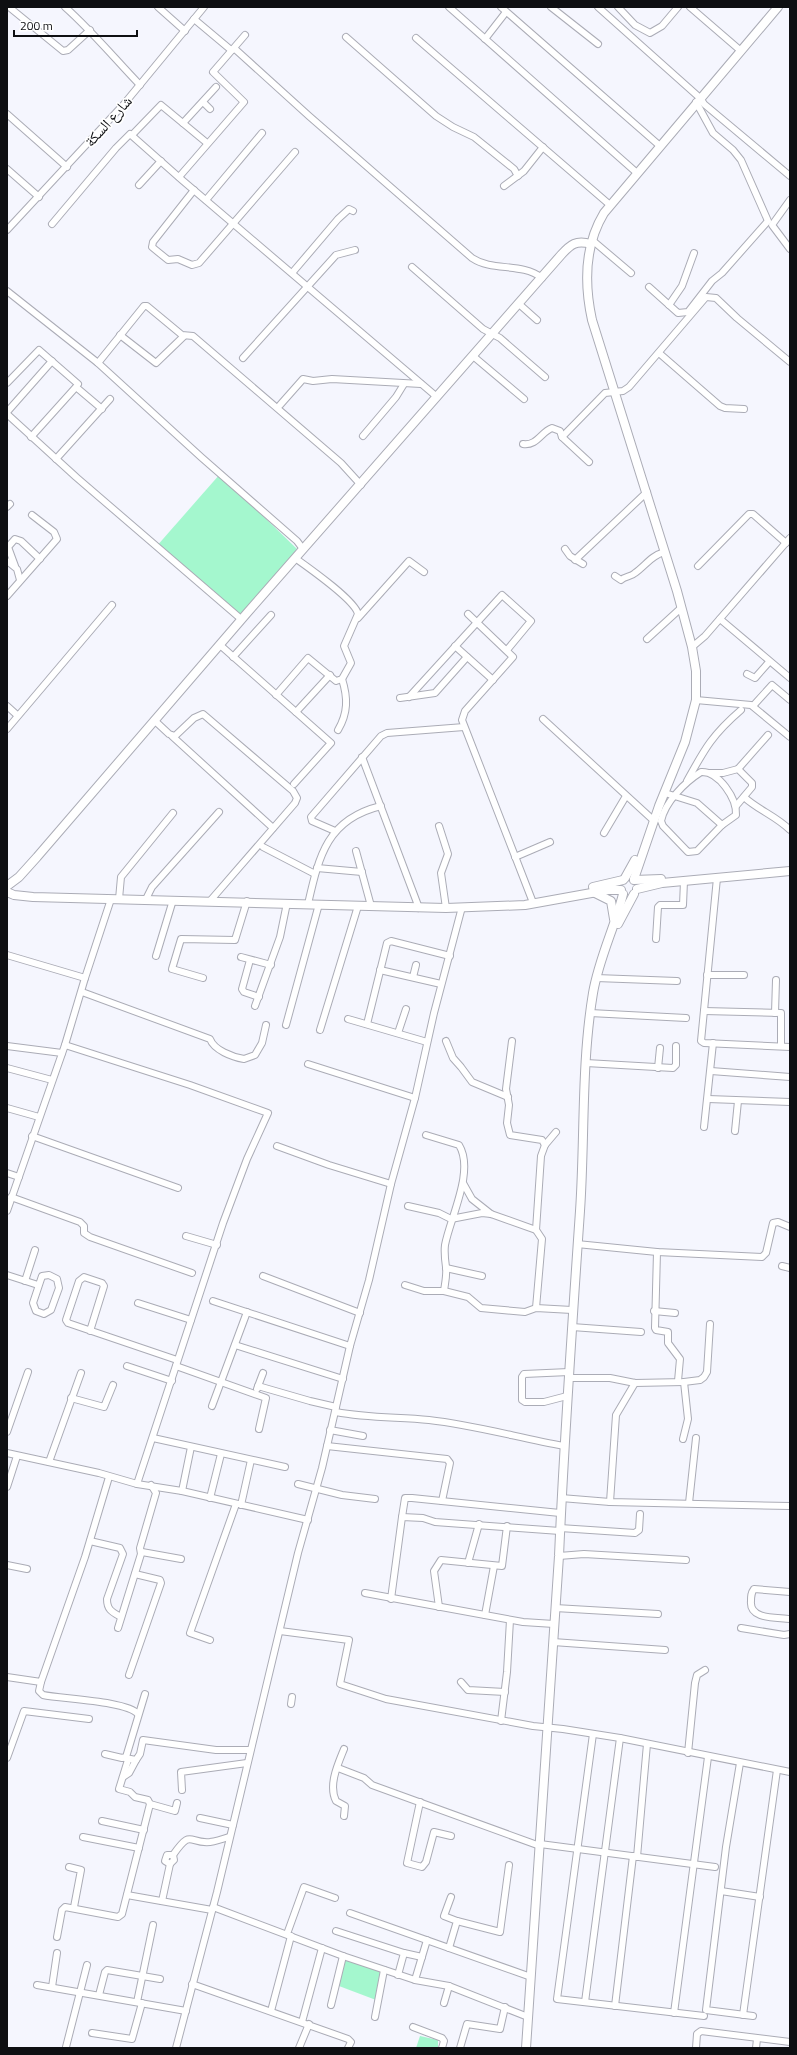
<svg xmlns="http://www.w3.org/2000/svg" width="797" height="2055" font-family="'Titillium Web','Noto Naskh Arabic',sans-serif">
	<rect width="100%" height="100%" fill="#f5f6fe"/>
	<g fill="#a4f7ce">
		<polygon points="220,474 297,549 241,619 156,547"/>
		<polygon points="345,1958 382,1970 376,2000 339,1986"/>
		<polygon points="420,2036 438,2040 438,2048 416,2048"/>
	</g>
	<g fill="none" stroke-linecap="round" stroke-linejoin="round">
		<g stroke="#abacb6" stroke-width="8">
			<g id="minor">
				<polyline points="9,7 63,51 68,50 90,30"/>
				<path d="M65 7C92 31 115 59 140 85"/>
				<polyline points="158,7 185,31"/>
				<polyline points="449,7 637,173"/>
				<polyline points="501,7 660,146"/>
				<polyline points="551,7 598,44"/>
				<polyline points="598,7 700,98 704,104 790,176"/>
				<polyline points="618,7 635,25 650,33 662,26 678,7"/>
				<polyline points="690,7 741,51"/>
				<path d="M194 19 231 50 235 49 309 116 472 258C493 272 521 262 542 278"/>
				<polyline points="346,37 436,116 453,127 474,137 514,169 518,176"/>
				<polyline points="416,38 610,205"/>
				<polyline points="485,39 506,12"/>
				<polyline points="203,102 210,109"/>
				<polyline points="7,114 67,167"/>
				<polyline points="183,123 216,87"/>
				<polyline points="132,135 161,105 207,143"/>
				<polyline points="7,169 39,197"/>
				<polyline points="179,177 244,102 213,72 245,35"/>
				<polyline points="139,185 161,161"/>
				<polyline points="504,186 524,171 543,147"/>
				<polyline points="194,190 153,242 152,247 168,260 178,259 192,265 199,263 295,152"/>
				<polyline points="206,200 262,133"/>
				<polyline points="790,200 772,225 790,249"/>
				<polyline points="52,224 116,148 130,134 182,180 437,397"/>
				<polyline points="7,230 124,104 204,7"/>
				<polyline points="592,240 631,273"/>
				<polyline points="412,267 483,329 500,338 545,377"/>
				<polyline points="292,273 338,219 349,209 353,211"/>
				<polyline points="649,287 678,313 688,312 712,281 722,273 768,221 741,160 733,150 713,133 696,102"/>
				<polyline points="7,291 98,363 201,457 297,541 303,549"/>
				<polyline points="519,304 537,320"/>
				<polyline points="669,305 682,286 694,253"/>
				<polyline points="120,335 156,363 184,336"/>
				<polyline points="659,353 720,406 725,408 744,409"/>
				<polyline points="473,356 524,399"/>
				<polyline points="243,358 336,255 355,250"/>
				<polyline points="98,363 144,306 147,306 182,335 193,336 341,463 361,485"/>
				<polyline points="7,383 39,350 78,384"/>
				<polyline points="280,405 303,379 313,381 332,379 421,384"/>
				<polyline points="7,412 52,361"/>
				<polyline points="7,414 76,477 241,619"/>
				<polyline points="363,436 396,397 404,384"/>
				<polyline points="31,437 76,387 102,409"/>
				<polyline points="562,437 589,462"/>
				<path d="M523 444C537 446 541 432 552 428L560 431 562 437 605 393 623 391 629 387 706 297 716 298 737 318 790 362"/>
				<polyline points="56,459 110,399"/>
				<polyline points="7,507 10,504"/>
				<polyline points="565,549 570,556 583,564"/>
				<polyline points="575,560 647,492"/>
				<polyline points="7,561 17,569 20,580"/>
				<polyline points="15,566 8,547 15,539 21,541 40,559"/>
				<polyline points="698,566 749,514 753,514 786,543"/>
				<path d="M615 576 621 580C625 576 631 577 635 573 646 565 651 556 664 552"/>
				<polyline points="7,596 57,539 54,532 32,515"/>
				<polyline points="468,614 513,657 465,711 462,720 532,900"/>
				<polyline points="358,618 409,561 424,572"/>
				<polyline points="720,619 790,678"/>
				<polyline points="647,639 681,608"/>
				<polyline points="220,645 331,743 294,784"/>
				<polyline points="455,646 493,680"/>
				<polyline points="692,647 705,636 790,538"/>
				<polyline points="233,657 271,615"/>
				<polyline points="747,674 755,678 769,662"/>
				<path d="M276 695 308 658 336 681 342 679 351 663 344 646 358 614C355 600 309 568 295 558"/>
				<polyline points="409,697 502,595 531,621 507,650"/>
				<polyline points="400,698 435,693 467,657"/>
				<polyline points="696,700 751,705 790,737"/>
				<polyline points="7,706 17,715"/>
				<polyline points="753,706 772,685 790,700"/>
				<polyline points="296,712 330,675"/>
				<polyline points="543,719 652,819"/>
				<polyline points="154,720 169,734 175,736 194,718 203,714 293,791 297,798 295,803 210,901"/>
				<polyline points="7,729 112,605"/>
				<path d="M338 730C348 713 348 698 342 679"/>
				<polyline points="172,736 273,828"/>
				<polyline points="362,757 419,908"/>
				<polyline points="738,769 768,735"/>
				<path d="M701 772C719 771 737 799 736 815L722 825 697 851 688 852 663 826 661 821C665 802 685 782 701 772Z"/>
				<polyline points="710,773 723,773 738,769 752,783 752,787 736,806"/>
				<path d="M687 781C705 748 713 734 741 710"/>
				<polyline points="665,793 697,803 722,825"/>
				<path d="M744 797C758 810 776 816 790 830"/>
				<polyline points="439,826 448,854 441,873 446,908"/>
				<polyline points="335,831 312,821 311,817 381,736 387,733 464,727"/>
				<polyline points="604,833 626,796"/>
				<polyline points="263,847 315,874"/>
				<polyline points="356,851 371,906"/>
				<polyline points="515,857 550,842"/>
				<polyline points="317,868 362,872"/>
				<polyline points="717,878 701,1041 704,1043 790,1047"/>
				<polyline points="119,899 121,877 173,813"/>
				<polyline points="146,899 152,887 219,812"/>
				<path d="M308 904C319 856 327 819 381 806"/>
				<polyline points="656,939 658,907 660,905 683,905 684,881"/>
				<polyline points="7,955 85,978"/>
				<polyline points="156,956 173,900"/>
				<polyline points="241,957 271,965"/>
				<polyline points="250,960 242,989 244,992 259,997"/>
				<polyline points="380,970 441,984"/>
				<polyline points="707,975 744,975"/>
				<polyline points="413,977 416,965"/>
				<polyline points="203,978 172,969 181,939 235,940 247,901"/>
				<polyline points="596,978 677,981"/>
				<path d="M82 992 210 1039C214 1050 232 1057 244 1059L255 1055 262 1043 266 1025"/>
				<polyline points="255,1006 280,937 287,903"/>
				<polyline points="704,1011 781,1013 781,1046"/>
				<polyline points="590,1013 686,1018"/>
				<polyline points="775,1013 776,980"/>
				<polyline points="348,1019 427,1042"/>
				<polyline points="367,1024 387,943 391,941 450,956"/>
				<polyline points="286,1025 319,904"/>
				<polyline points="320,1030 358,906"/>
				<polyline points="398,1033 406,1009"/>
				<polyline points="446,1041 453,1058 461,1067 472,1082 508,1097"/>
				<polyline points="512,1041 506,1089 509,1105 507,1123 510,1135 542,1140 545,1145"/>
				<polyline points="65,1045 190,1085 268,1113 247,1159 223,1223 137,1484"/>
				<polyline points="7,1046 62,1053"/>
				<polyline points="586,1063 673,1068 676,1065 676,1046"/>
				<polyline points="308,1064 415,1098"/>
				<polyline points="7,1068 52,1080"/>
				<polyline points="658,1068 660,1048"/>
				<polyline points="711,1071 790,1077"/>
				<polyline points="708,1099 790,1102"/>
				<polyline points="7,1108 39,1117"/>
				<polyline points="704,1127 713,1043"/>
				<polyline points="735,1131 738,1101"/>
				<path d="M426 1135 459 1145C475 1171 450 1218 445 1245 444 1253 445 1260 446 1267 447 1275 445 1283 444 1291"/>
				<polyline points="32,1136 178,1188"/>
				<polyline points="277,1146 329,1165 391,1184"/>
				<polyline points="7,1173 19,1177"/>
				<polyline points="463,1183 472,1199 491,1214"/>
				<polyline points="11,1197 80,1222 84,1226 84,1233 90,1237 192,1273"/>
				<polyline points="408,1206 439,1213 451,1219 482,1213 491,1214 536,1230"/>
				<polyline points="7,1211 65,1045 85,978 111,899"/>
				<polyline points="186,1236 217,1245"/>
				<polyline points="577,1244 657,1252 762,1257 766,1253 773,1223 778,1222 790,1227"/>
				<polyline points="657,1252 655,1328 656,1330 668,1332 668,1343 680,1359 678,1381"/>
				<polyline points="782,1266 790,1268"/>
				<polyline points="446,1268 482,1276"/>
				<polyline points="7,1275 38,1285"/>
				<polygon points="49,1275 57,1279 59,1288 51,1310 44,1314 36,1311 33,1303 42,1276"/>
				<polyline points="263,1276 360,1313"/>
				<polyline points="25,1281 35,1250"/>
				<polyline points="405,1285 424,1291 444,1291 468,1297 481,1308 525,1312 536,1308 572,1310"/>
				<polyline points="213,1301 350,1346"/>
				<polyline points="138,1303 191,1320"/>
				<polyline points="536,1308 542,1239 536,1230 541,1156 545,1145 556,1132"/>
				<polyline points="654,1311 675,1313"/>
				<polyline points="572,1327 641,1332"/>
				<polyline points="90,1331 104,1286 102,1283 84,1277 79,1281 66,1320 68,1323 177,1360"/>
				<polyline points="235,1345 343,1379"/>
				<polyline points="127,1366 172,1381"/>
				<polyline points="176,1366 266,1398 259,1429"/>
				<polyline points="569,1378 610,1378 635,1383 684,1382 700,1380 704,1377 707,1372 710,1324"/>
				<polyline points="258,1386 310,1401 336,1407"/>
				<polyline points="257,1389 263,1373"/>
				<polyline points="567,1396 544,1402 525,1402 522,1400 522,1377 524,1374 569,1372"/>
				<polyline points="71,1398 104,1407 113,1385"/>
				<polyline points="212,1406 247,1312"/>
				<path d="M336 1412C367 1418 398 1417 429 1420 475 1425 519 1438 564 1446"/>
				<polyline points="330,1430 363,1436"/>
				<polyline points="7,1432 28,1372"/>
				<polyline points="153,1438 285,1467"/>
				<polyline points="683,1439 688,1419 684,1382"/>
				<polyline points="327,1446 447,1459 450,1463 442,1501"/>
				<polyline points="7,1453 99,1473 137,1484 182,1491 308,1520"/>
				<polyline points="49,1462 81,1373"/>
				<polyline points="298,1484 342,1495 375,1499"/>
				<polyline points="7,1487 17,1456"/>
				<polyline points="182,1491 191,1447"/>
				<polyline points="210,1498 221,1454"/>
				<polyline points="561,1498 610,1502 790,1506"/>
				<polyline points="610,1502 616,1415 635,1383"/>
				<polyline points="689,1503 696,1438"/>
				<polyline points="241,1505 251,1460"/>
				<polyline points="402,1517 405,1498 412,1498 560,1513"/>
				<polyline points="560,1528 635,1533 639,1530 640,1514"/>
				<path d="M90 1541 120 1548 123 1554 107 1599C107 1610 112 1612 121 1617"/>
				<polyline points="142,1552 181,1559"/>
				<polyline points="559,1556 584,1554 686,1560"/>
				<polyline points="468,1563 479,1524"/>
				<polyline points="7,1565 27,1569"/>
				<path d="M790 1592 754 1589C751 1593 751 1596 751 1601 749 1620 777 1617 790 1619"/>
				<polyline points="365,1593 523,1622 554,1624"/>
				<polyline points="391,1599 402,1517 423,1518 435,1522 560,1531"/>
				<polyline points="439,1607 434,1571 441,1560 502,1566 507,1526"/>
				<polyline points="555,1608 658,1614"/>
				<polyline points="485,1615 494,1566"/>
				<polyline points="118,1628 141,1554 140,1548 156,1493 151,1485"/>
				<polyline points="741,1628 784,1635 790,1634"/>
				<polyline points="280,1631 349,1640 340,1684 386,1699 533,1726 563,1729 620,1738 790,1772"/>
				<polyline points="210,1640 190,1633 236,1504"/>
				<polyline points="553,1642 665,1650"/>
				<polyline points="129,1675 161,1583 160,1580 135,1574"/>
				<polyline points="7,1677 41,1682 85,1557 109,1477"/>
				<path d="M41 1682 39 1691 43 1695C62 1699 127 1701 138 1714"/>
				<polyline points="461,1682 468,1690 505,1692"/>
				<polyline points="291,1704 292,1697"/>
				<polyline points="501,1721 507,1672 510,1620"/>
				<polyline points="593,1734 557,1999 704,2016"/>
				<polyline points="688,1753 695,1683 697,1675 705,1670"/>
				<polyline points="105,1754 122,1758 126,1757 145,1694"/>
				<polyline points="7,1758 24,1711 89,1719"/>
				<polyline points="125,1758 136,1760 140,1754 143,1740 216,1750 249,1750"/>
				<polyline points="740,1763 726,1847 706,2010 753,2016"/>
				<polyline points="338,1768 364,1778 372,1785 540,1846"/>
				<polyline points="123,1777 129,1773 136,1760"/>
				<polyline points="182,1790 181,1772 247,1763"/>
				<polyline points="420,1802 407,1863 422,1867 426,1862 434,1832 451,1836"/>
				<polyline points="150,1804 175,1811 177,1803"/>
				<path d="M344 1816 345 1806 336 1801C328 1785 338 1764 344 1749"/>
				<polyline points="200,1818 233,1825"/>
				<polyline points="102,1821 144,1830"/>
				<polyline points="83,1837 139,1848"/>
				<polyline points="540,1844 715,1867"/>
				<polygon points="167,1855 173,1855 174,1860 170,1864 165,1861"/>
				<path d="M173 1855C192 1828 188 1844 210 1842 217 1841 223 1839 229 1837"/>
				<polyline points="637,1857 647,1744"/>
				<polyline points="69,1867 81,1870 74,1907"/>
				<polyline points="721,1891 760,1897"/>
				<polyline points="127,1895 212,1910"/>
				<polyline points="162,1901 170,1864"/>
				<polyline points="213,1907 343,1956 415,1980"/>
				<polyline points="350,1913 531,1977"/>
				<polyline points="457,1921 500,1932 509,1865"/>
				<polyline points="336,1931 404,1953 398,1975"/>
				<polyline points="287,1934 304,1887 335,1898"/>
				<polyline points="57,1937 62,1910 65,1907 118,1917 122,1914 150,1804 148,1800 135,1797 130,1792 119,1789 128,1760"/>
				<polyline points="427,1940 415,1980 449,1986 528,2017"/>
				<polyline points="449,1948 457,1921 444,1916 451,1897"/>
				<polyline points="404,1953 422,1957"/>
				<polyline points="192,1984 348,2039 351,2042 348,2048"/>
				<polyline points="37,1985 186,2011"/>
				<polyline points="52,1987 57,1953"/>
				<polyline points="99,1995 105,1972 107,1970 160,1979"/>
				<polyline points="137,2002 153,1925"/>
				<polyline points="585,2002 620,1738"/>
				<polyline points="444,2003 449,1986"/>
				<polyline points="331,2005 343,1956"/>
				<polyline points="615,2006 633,1856"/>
				<polyline points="271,2011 291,1936"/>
				<polyline points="674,2013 708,1757"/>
				<polyline points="743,2015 777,1770"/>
				<polyline points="375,2017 384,1970"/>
				<polyline points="302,2022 322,1948"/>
				<polyline points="413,2027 442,2038 444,2041 442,2048"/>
				<polyline points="92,2033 132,2039 142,2003"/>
				<polyline points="66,2047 87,1965"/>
				<polyline points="176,2048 217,1892 298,1553 322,1468 350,1346 369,1280 391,1184 415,1098 434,1013 462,907"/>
				<polyline points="299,2048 309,2024"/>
				<polyline points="460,2048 467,2024 500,2029 505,2007"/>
				<polyline points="696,2048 697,2034 701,2031 790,2042"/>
				<polyline points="756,2048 757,2039"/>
			</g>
		</g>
		<g stroke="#abacb6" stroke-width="10">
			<g id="major">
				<polyline points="625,878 635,860"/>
				<path d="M634 879 659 806 685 742 696 700V671L692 647 677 591 592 320C584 283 584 246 604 213L778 7"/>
				<polyline points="634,880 661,879"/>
				<path d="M7 886 19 877 37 857 247 613 561 255C571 244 576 240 591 244"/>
				<polyline points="593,887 623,880"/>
				<polyline points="637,889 662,883 790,871"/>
				<polyline points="7,892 14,895 33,897 446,908 525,905 608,890 621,890"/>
				<polyline points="593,892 611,901 614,919"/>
				<polyline points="618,924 634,894"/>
				<path d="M526 2048 559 1556C564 1441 572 1326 580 1211 585 1138 581 1065 593 993 599 958 615 927 623 894"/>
			</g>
		</g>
		<use href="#minor" stroke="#fff" stroke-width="6"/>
		<use href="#major" stroke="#fff" stroke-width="8"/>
	</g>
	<g text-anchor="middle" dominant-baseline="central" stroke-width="3.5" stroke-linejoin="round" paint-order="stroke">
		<g font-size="15" fill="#0e0f12" stroke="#fff">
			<text transform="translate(108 121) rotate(-48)">شارع السكة</text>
		</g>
	</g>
	<rect width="797" height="2055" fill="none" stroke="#0e0f12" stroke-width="16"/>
	<path d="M14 30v6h123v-6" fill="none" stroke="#0e0f12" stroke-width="2"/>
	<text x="20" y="30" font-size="12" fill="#0e0f12" stroke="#ffffff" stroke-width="3" paint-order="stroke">200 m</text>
</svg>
